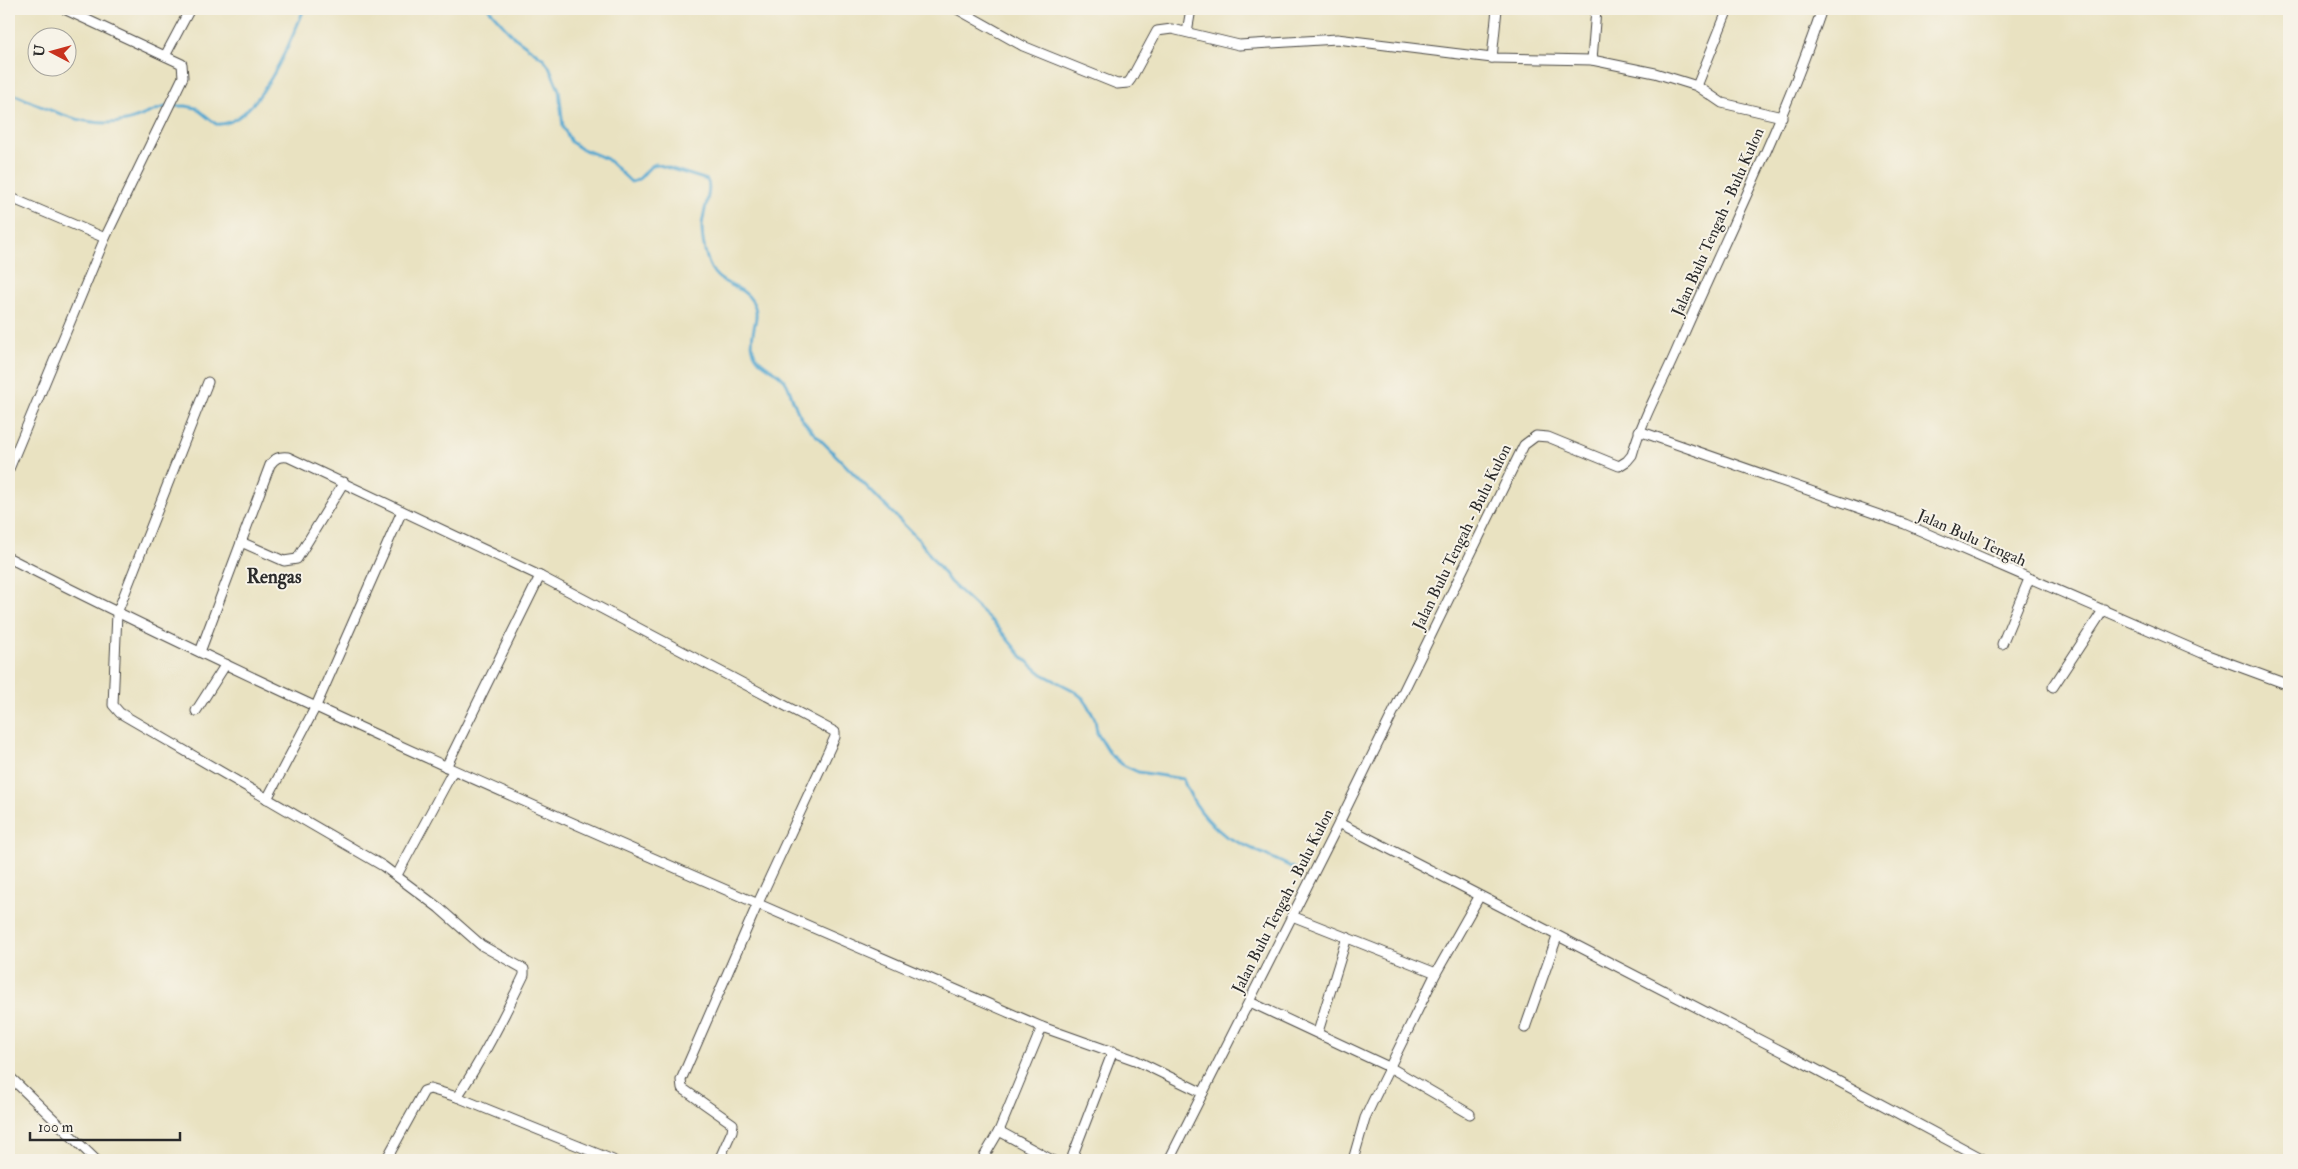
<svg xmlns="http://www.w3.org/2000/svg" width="2298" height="1169" font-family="'IM FELL Double Pica',serif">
	<rect width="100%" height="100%" fill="#f7f3e8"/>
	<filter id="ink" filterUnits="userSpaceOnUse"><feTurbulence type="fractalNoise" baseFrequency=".02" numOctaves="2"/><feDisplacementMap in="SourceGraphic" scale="10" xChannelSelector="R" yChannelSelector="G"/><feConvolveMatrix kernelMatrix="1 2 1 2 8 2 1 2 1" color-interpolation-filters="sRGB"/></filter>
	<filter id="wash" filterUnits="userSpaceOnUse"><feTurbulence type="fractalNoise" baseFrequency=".0096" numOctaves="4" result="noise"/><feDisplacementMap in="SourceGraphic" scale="20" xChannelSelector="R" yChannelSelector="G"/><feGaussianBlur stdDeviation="1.12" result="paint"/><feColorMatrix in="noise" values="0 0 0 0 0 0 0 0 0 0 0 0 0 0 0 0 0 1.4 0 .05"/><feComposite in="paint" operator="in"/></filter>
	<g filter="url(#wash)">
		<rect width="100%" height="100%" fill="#e9e2c1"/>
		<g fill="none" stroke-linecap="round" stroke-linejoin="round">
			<g stroke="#54a7d0" stroke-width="3">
				<path d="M489 9 514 37 544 59 549 66 559 90 563 127 571 142 580 148 607 159 631 182C643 181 645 167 656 164L707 180C713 189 702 214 702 227 702 238 704 248 707 258 715 289 740 281 752 301 763 317 748 332 753 349 758 367 775 367 785 381 790 388 791 397 795 405 798 414 803 421 809 428L919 540 950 582 995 624 1023 658 1042 674 1073 690 1084 699 1095 719 1097 733 1110 754 1123 765 1138 772 1183 779C1192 803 1206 821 1227 837L1300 871"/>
				<path d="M9 92C45 108 86 130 126 121 140 118 152 110 166 107"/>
				<path d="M172 106H186L196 108 216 124C256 128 292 39 304 9"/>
			</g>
		</g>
	</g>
	<g filter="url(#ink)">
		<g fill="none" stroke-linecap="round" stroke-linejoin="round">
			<g stroke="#484642" stroke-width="11">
				<g id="minor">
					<polyline points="957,9 1023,46 1117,84 1128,83 1131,79 1157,31 1172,29 1239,45 1337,39 1492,58 1592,60 1655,73 1697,86 1722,103 1782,117"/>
					<polyline points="1187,32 1191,9"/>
					<polyline points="165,56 190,9"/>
					<polyline points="1492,58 1497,9"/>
					<polyline points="1592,60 1596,9"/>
					<polyline points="1697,86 1728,9"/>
					<polyline points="9,197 105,238"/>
					<polyline points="9,210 13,199"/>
					<path d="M208 382 117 613 113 705 120 713 383 866 439 908 481 945 524 969V975C504 1017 483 1058 457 1097"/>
					<polyline points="1639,431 1905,524 2202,653 2289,685"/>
					<polyline points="9,469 105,238 183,77 182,64 64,9"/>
					<polyline points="241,542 284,561 297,559 344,482"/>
					<path d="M9 558C346 730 695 876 1042 1027L1135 1060 1203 1093"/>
					<polyline points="2002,644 2029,579"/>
					<path d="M200 652 270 465C275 458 279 456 288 457L540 576 835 732V737L758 903 681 1080 682 1088 733 1124 732 1131 719 1160"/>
					<polyline points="2053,687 2104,609"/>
					<polyline points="196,711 226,664"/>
					<polyline points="446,767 540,576"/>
					<polyline points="267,799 316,706 402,511"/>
					<polyline points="1339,823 1793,1057 1985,1160"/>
					<polyline points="397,875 453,771"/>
					<polyline points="1292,916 1436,973"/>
					<polyline points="1250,1002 1391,1068 1470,1114"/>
					<polyline points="1525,1028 1557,937"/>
					<polyline points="1318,1032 1347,937"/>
					<polyline points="9,1076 96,1160"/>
					<polyline points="999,1131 1052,1160"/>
					<polyline points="386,1160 424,1091 430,1089 457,1097 613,1160"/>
					<polyline points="982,1160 999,1131 1042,1027"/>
					<polyline points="1071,1160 1113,1051"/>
					<path d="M1169 1160 1339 823 1524 445 1536 436 1548 437 1619 466 1627 461 1632 455C1643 416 1663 383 1678 347 1727 234 1783 125 1822 9"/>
					<polyline points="1353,1160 1365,1118 1372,1103 1436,973 1479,897"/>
				</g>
			</g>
			<use href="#minor" stroke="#fff" stroke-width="9"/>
		</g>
	</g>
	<g text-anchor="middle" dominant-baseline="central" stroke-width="4" stroke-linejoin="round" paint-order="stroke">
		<g font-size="16" fill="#2b2b2b" stroke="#f7f3e8">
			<text transform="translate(1718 222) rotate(-66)">Jalan Bulu Tengah - Bulu Kulon</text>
			<text transform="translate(1462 537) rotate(-64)">Jalan Bulu Tengah - Bulu Kulon</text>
			<text transform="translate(1972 538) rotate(24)">Jalan Bulu Tengah</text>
			<text transform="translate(1283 901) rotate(-63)">Jalan Bulu Tengah - Bulu Kulon</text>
		</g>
		<g font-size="19" font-weight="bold" fill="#2b2b2b" stroke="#f7f3e8">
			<text x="274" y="577">Rengas</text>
		</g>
	</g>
	<rect width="2298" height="1169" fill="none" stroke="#f7f3e8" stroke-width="30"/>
	<g transform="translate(52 52) rotate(276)"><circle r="24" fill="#f7f3e8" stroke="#a5a39c"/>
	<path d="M0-4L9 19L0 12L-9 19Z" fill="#c8321e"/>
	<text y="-8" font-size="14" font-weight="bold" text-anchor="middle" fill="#2b2b2b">U</text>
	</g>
	<path d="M30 1132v8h150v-8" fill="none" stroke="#2b2b2b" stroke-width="2.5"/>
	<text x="38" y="1132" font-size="15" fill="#2b2b2b" stroke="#f7f3e8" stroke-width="4" paint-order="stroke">100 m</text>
</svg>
